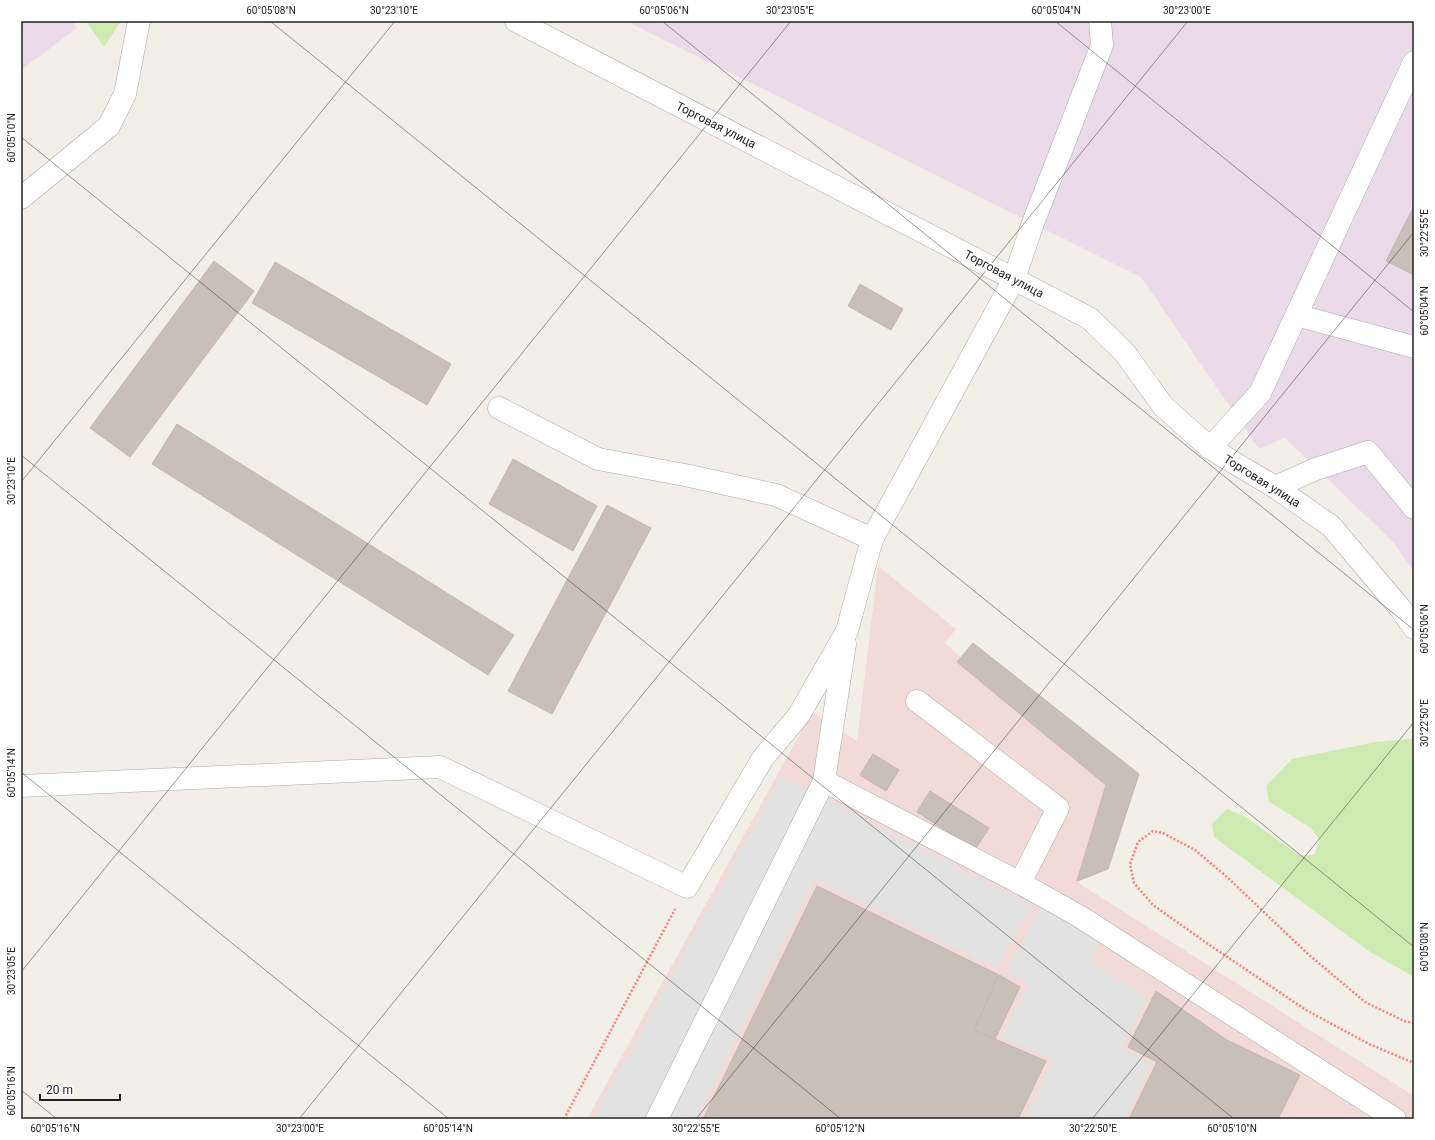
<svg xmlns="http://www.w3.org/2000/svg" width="1435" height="1140" font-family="Roboto,sans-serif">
	<rect width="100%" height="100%" fill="#f2efe9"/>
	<polygon fill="#f2dad9" points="878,566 956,629 945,643 961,657 973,643 1139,774 1108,869 1077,882 1414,1096 1414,1119 587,1119 812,712 857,741"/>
	<g fill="#ebdbe8">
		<polygon points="21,21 72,21 77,28 21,70"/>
		<polygon points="626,21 1414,21 1414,572 1394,543 1285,438 1259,449 1141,277"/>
	</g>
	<g fill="#cdebb0">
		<polygon points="86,21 121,21 104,47"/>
		<polygon points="1414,735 1414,977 1370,952 1214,837 1212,824 1227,809 1246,817 1299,855 1314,855 1320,840 1311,828 1269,802 1266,786 1292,759 1375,742 1411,739"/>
	</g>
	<g fill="#e2e2e2">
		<polygon points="781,777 1032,905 997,968 814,879 697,1119 593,1119"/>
		<polygon points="1042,906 1099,942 1090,961 1147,998 1122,1047 1152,1063 1124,1119 1025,1119 1053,1060 1001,1037 1028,985 1005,972"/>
	</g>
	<g fill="#c7bfb8" stroke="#c4b6ab">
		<polygon points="1414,206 1414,275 1386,261"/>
		<polygon points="214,261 254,291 130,457 90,428"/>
		<polygon points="275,262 451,364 427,405 252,303"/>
		<polygon points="860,284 903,309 891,330 848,306"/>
		<polygon points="177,424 514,635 488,675 152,464"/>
		<polygon points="513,459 597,506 573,551 489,504"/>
		<polygon points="607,505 651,528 552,714 508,691"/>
		<polygon points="973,643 1139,774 1108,869 1077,881 1106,785 957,662"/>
		<polygon points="873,754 899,770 886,791 860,775"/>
		<polygon points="930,791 989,828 975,850 917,812"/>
		<polygon points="817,886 999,975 974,1030 1046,1061 1018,1119 703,1119"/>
		<polygon points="999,975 1020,987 995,1039 974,1030"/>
		<polygon points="1156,991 1227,1040 1300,1075 1278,1119 1129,1119 1157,1062 1128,1047"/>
	</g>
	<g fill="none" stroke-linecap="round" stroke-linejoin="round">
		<g stroke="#a9a9a9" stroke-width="23">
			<g id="minor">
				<polyline points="516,21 1089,318 1125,353 1163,406 1210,448 1231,461 1275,487 1331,526 1400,608 1414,628"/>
				<polyline points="21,198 109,126 125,94 139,21"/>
				<polyline points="1296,315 1414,347"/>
				<polyline points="499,408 598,459 685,475 776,495 872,539"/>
				<polyline points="1210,448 1260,393 1414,62"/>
				<polyline points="1275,487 1316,469 1368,452 1414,508"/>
				<polyline points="917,701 1058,808 1020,883"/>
				<polyline points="824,781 845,644"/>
				<polyline points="21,786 440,767 687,887 763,758 799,715 847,631 872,539 1014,279 1033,223 1102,45 1100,21"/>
				<polyline points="657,1119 824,781 1020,883 1079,916 1395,1119"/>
			</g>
		</g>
		<g stroke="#fa8072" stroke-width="2.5" stroke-dasharray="2 2" stroke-linecap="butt">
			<polyline points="1414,1023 1404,1021 1365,1002 1308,954 1227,877 1195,850 1163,833 1153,831 1138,842 1130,864 1134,883 1153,905 1208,944 1306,1010 1369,1044 1414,1063"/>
			<polyline points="564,1119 675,909"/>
		</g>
		<use href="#minor" stroke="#fff" stroke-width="22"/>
	</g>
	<path fill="none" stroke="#222" stroke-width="1" stroke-opacity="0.45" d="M270 21 1414 947M662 21 1414 630M1055 21 1414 312M21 137 1234 1119M21 455 841 1119M21 482 395 21M21 772 449 1119M21 972 791 21M21 1090 57 1119M299 1119 1188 21M696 1119 1414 232M1092 1119 1414 722"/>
	<g text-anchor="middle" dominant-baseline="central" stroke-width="4" stroke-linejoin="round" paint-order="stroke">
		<g font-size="12" fill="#222" stroke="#fff">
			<text transform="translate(716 125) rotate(27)">Торговая улица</text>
			<text transform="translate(1004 274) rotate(28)">Торговая улица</text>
			<text transform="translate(1262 481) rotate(32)">Торговая улица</text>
		</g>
	</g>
	<rect width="1435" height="1140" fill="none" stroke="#ffffff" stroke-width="44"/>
	<path d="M40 1094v6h80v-6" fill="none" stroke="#222222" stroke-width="2"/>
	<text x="46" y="1094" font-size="12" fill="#222222" stroke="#ffffff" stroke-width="3" paint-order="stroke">20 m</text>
	<rect x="22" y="22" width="1391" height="1096" fill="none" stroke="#222" stroke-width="1.5"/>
	<g font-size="10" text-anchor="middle" fill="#222">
		<text x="271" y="14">60°05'08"N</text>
		<text x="394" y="14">30°23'10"E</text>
		<text x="664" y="14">60°05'06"N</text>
		<text x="790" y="14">30°23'05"E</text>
		<text x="1056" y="14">60°05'04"N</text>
		<text x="1187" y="14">30°23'00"E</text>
		<text transform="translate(11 138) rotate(-90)" y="4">60°05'10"N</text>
		<text transform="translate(1424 233) rotate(-90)" y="4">30°22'55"E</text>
		<text transform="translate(1424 311) rotate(-90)" y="4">60°05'04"N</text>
		<text transform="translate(11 481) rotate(-90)" y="4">30°23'10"E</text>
		<text transform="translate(1424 629) rotate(-90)" y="4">60°05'06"N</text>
		<text transform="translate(1424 723) rotate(-90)" y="4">30°22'50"E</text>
		<text transform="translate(11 773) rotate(-90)" y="4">60°05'14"N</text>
		<text transform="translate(1424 947) rotate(-90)" y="4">60°05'08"N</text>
		<text transform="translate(11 971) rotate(-90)" y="4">30°23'05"E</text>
		<text transform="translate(11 1091) rotate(-90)" y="4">60°05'16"N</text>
		<text x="55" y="1132">60°05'16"N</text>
		<text x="300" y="1132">30°23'00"E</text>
		<text x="448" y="1132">60°05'14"N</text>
		<text x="696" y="1132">30°22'55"E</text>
		<text x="840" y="1132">60°05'12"N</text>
		<text x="1093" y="1132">30°22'50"E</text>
		<text x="1232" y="1132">60°05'10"N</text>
	</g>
</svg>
